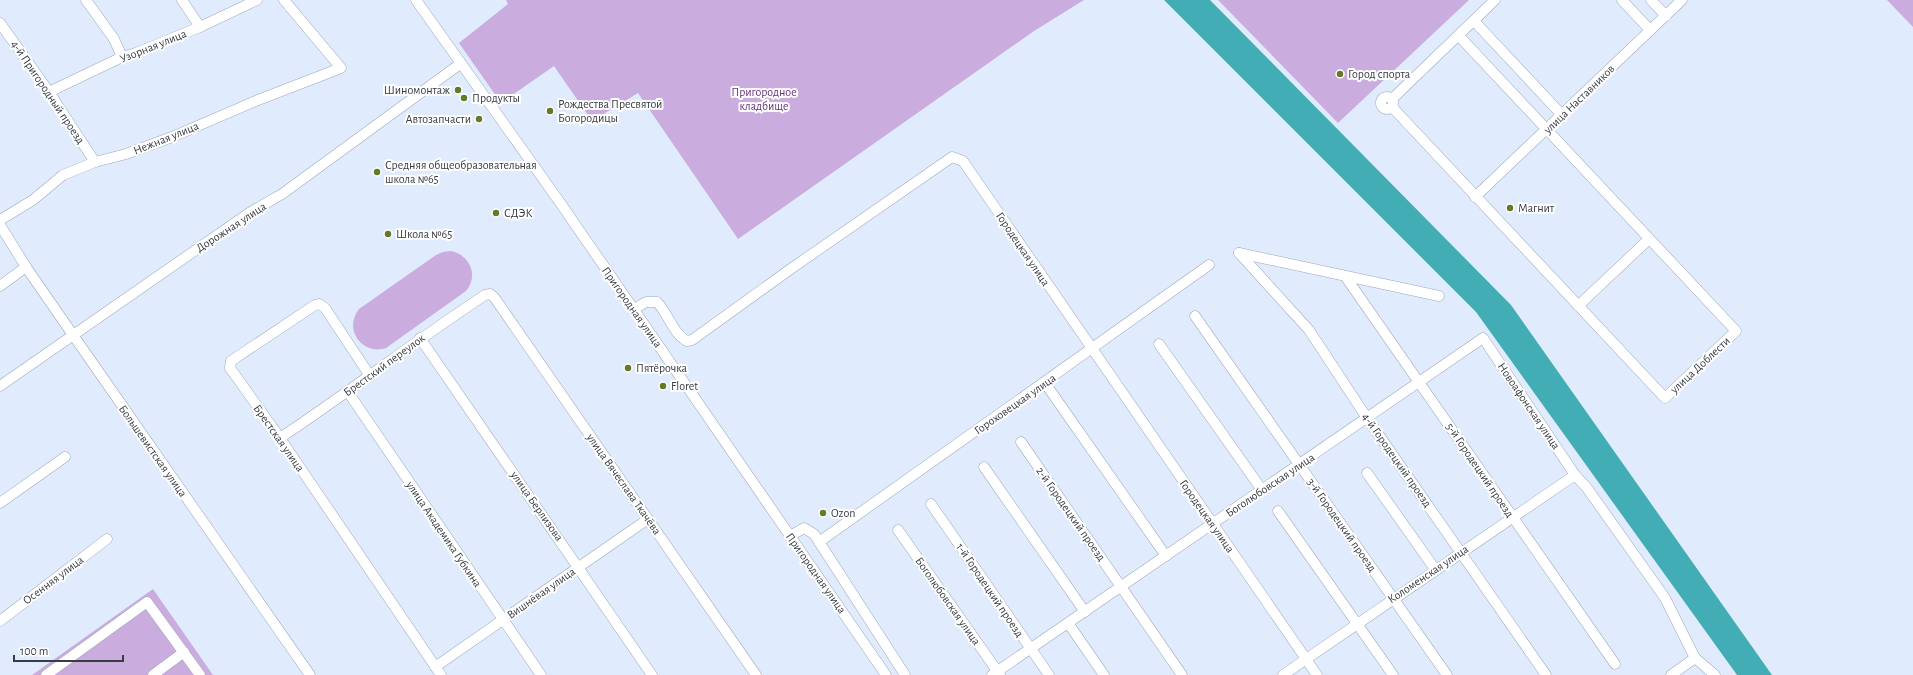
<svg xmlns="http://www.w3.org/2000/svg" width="1913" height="675" font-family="'Alegreya Sans',sans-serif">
	<rect width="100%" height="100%" fill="#e0ecfe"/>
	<g fill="#cbacdf">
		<polygon points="506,0 1084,0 1034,31 738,239 638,93 592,121 554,66 501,103 459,43 508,4"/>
		<polygon points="1218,0 1469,0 1338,123"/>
		<polygon points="1887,0 1913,0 1913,27"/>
		<path d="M451 251C470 255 479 276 466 291L386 348C362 356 343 329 359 309L436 255 443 252Z"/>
		<polygon points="153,589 213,675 32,675"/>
	</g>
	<polygon fill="#43adb6" points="1164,0 1210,0 1511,305 1772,675 1737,675 1476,312"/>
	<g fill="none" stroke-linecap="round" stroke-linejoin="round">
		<g stroke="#9ca7b8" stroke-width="11">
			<g id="minor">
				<polyline points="86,0 114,39 122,57"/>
				<polyline points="182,0 200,27"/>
				<polyline points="416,0 561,204 886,675"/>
				<polyline points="1622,0 1650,30"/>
				<polyline points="1651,0 1666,16"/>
				<polyline points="1474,21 1562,115"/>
				<polyline points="0,23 49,92 95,162"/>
				<polyline points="49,92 122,57 136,53 200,27 257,0"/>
				<circle cx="1387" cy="103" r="6"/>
				<polyline points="1392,99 1495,0"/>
				<polyline points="1392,107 1665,398 1736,331 1459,36"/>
				<polyline points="1475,197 1682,0"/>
				<polyline points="0,220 33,200 63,175 95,162 126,154 172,137 258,100 341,68 284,0"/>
				<polyline points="0,225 26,267 73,335 310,675"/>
				<polyline points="1239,253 1309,330 1367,418 1546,675"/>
				<polyline points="1239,253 1439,296"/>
				<polyline points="1345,276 1615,664"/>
				<polyline points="0,286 26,267"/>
				<polyline points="1578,306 1649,239"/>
				<path d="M634 309 646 302H657C668 313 673 334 687 341L692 340 792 268 952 157 963 161 1317 675"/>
				<polyline points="1195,316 1447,675"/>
				<polyline points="420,338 652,675"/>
				<polyline points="1159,344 1262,490"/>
				<polyline points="370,376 325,308 319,304 315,305 231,361 230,368 280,438 441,675"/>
				<polyline points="1045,383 1166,556"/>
				<polyline points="0,386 249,213 282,194 460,64"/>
				<polyline points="348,392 541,675"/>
				<path d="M280 438C349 392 415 341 485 295L490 294 494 297 756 675"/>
				<polyline points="1021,442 1182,675"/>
				<polyline points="984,467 1085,612"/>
				<polyline points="1367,473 1435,569"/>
				<polyline points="0,503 65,457"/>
				<polyline points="931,504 1049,675"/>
				<polyline points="1278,511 1393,675"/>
				<polyline points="898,530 1000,675"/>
				<polyline points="790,536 804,528 814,534 905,675"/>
				<polyline points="819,542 1209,265"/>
				<polyline points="0,621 107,539"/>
				<polyline points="1068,623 1104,675"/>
				<polyline points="435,667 648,519"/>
				<polyline points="46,675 147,602 200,675"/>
				<polyline points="153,675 184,652"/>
				<polyline points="992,675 1483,338 1575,475 1587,488 1665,598 1695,658 1715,675"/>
				<polyline points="1283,675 1575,475"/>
				<polyline points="1671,675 1695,658"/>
			</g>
		</g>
		<use href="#minor" stroke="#fff" stroke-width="10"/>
	</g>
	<g fill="#667928" stroke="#fff" stroke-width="1.5">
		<circle cx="1340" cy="74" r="4"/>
		<circle cx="458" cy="90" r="4"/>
		<circle cx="464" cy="98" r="4"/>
		<circle cx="550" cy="111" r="4"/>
		<circle cx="479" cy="119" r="4"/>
		<circle cx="377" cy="172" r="4"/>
		<circle cx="1510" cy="208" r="4"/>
		<circle cx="496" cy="213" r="4"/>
		<circle cx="388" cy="234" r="4"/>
		<circle cx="628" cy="368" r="4"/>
		<circle cx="663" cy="386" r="4"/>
		<circle cx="823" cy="513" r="4"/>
	</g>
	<g text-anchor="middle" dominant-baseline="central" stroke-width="4" stroke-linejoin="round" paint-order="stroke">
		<g font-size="12" fill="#373c43" stroke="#fff">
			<text transform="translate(153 46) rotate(-22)">Узорная улица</text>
			<text transform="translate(48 92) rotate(56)">4-й Пригородный проезд</text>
			<text transform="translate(1579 99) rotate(-44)">улица Наставников</text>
			<text transform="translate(166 138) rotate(-22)">Нежная улица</text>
			<text transform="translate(231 227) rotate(-33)">Дорожная улица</text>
			<text transform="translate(1023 249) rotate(56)">Городецкая улица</text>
			<text transform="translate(632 307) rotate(55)">Пригородная улица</text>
			<text transform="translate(384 365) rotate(-36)">Брестский переулок</text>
			<text transform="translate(1700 365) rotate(-43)">улица Доблести</text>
			<text transform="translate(1015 404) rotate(-35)">Гороховецкая улица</text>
			<text transform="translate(1529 406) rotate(56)">Новоафонская улица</text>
			<text transform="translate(279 438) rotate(55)">Брестская улица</text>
			<text transform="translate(153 451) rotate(55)">Большевистская улица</text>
			<text transform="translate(1397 460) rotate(55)">4-й Городецкий проезд</text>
			<text transform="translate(1480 470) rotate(56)">5-й Городецкий проезд</text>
			<text transform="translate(624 484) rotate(55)">улица Вячеслава Ткачёва</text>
			<text transform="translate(1270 485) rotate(-34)">Боголюбовская улица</text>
			<text transform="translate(537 506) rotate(55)">улица Берлизова</text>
			<text transform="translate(1071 514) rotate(55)">2-й Городецкий проезд</text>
			<text transform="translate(1207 516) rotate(55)">Городецкая улица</text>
			<text transform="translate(1342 525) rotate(55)">3-й Городецкий проезд</text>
			<text transform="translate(444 534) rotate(56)">улица Академика Губкина</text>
			<text transform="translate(816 573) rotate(55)">Пригородная улица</text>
			<text transform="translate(1428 574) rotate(-34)">Коломенская улица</text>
			<text transform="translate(53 580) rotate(-37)">Осенняя улица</text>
			<text transform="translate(990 590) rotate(56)">1-й Городецкий проезд</text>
			<text transform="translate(541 593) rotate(-35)">Вишнёвая улица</text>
			<text transform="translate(948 601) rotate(55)">Боголюбовская улица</text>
		</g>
		<g font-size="12" fill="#373c43" stroke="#fff" text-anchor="start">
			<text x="1348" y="74">Город спорта</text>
			<text x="450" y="90" text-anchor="end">Шиномонтаж</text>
			<text x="472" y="98">Продукты</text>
			<text x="558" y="104">Рождества Пресвятой<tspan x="558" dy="14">Богородицы</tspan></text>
			<text x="471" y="119" text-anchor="end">Автозапчасти</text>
			<text x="385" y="165">Средняя общеобразовательная<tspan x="385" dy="14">школа №65</tspan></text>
			<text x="1518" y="208">Магнит</text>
			<text x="504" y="213">СДЭК</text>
			<text x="396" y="234">Школа №65</text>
			<text x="636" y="368">Пятёрочка</text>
			<text x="671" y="386">Floret</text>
			<text x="831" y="513">Ozon</text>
		</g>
		<g font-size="12" fill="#64347e" stroke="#fff">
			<text x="764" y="92">Пригородное<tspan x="764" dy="14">кладбище</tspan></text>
		</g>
	</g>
	<path d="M14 655v6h109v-6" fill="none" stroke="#373c43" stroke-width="2"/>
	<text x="20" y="655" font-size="12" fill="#373c43" stroke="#ffffff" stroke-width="3" paint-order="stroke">100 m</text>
</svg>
